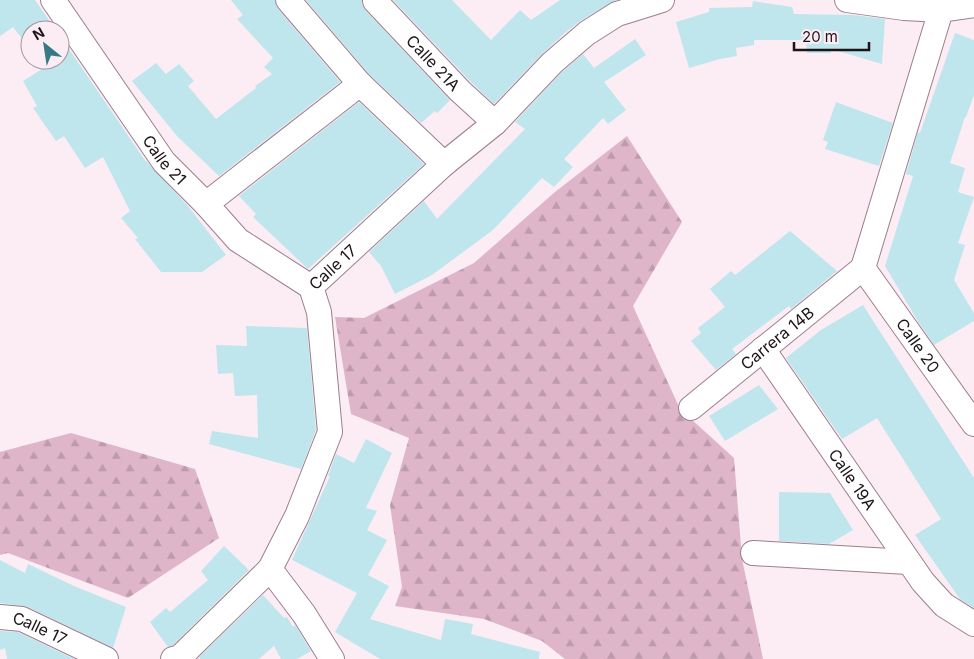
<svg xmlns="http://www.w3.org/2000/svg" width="974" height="659" font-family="Inter,sans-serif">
	<defs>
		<pattern id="forest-firs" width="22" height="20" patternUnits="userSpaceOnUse" patternTransform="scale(1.25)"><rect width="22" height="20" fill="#deb5c9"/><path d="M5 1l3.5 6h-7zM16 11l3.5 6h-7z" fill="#be9bac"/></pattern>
	</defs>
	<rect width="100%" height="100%" fill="#fbedf3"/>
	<g fill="url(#forest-firs)">
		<polygon points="627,136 682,222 633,306 680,409 734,458 742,559 763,659 565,659 542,641 484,619 395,606 402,587 390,505 409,438 351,414 335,317 364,318 474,263 555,192"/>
		<polygon points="71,433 195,469 219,538 128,598 8,553 0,555 0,452"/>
	</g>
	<g fill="#bfe6ed">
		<polygon points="0,0 35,0 56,30 30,30 30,49 13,27 0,36"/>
		<polygon points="231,0 275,0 278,9 340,82 219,176 177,136 132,81 156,63 166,74 179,64 194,81 188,86 216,119 256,88 255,86 272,74 264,67 273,58 237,19 243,15"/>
		<polygon points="306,0 362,0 362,5 365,10 450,100 437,113 435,111 421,123 370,75"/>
		<polygon points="393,0 452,0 491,40 520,10 531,20 560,0 616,0 580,21 566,32 542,54 494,104 470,81"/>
		<polygon points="753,1 792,7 794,14 853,15 885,19 882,64 831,49 831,53 807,53 806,40 754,40 754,45 736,48 737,56 720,59 689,68 676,22 709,12 709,8 752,7"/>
		<polygon points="955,33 974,40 974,95 966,117 965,117 950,163 965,168 958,192 974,197 958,243 965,245 954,280 974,313 974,321 934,345 919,323 885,266 913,176 906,174 918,132 920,133"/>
		<polygon points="60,36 144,159 188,206 226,255 202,272 161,272 135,239 138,238 121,218 130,211 103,157 85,168 64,136 56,141 33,108 37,106 23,81 45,67 39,60 60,60"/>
		<polygon points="635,39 646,55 604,82 626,110 608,124 603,118 564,159 573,167 554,187 542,178 493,230 432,275 395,294 381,266 369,252 424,201 437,219 525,129 515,122 561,73 583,54 594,68"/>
		<polygon points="359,102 424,164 308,269 253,217 256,214 239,196"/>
		<polygon points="836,102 893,123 879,166 825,149 828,142 823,140"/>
		<polygon points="790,231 837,271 791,309 789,306 732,349 736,354 716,370 691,341 701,333 698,328 725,307 710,289 731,271 735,275"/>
		<polygon points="863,305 974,478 974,608 960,599 915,535 941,519 877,418 842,439 786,358 821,330"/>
		<polygon points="246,326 307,328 316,430 301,469 209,444 212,431 258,438 257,395 235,396 233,373 218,374 216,345 247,346"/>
		<polygon points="759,385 778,409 725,441 709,416"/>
		<polygon points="366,439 392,453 366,508 377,511 367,530 387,540 368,575 389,586 370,619 441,640 445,619 473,624 471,634 540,652 539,659 380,659 335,632 357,593 292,560 330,476 328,476 336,454 354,463"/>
		<polygon points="779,492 830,493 853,530 829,544 779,541"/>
		<polygon points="224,546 249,570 173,645 168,647 150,622 166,608 170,612 208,580 201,571"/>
		<polygon points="0,560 25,573 28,564 74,586 126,607 113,648 28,607 0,603"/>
		<polygon points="263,595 284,618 287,617 293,627 295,625 311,651 297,659 281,659 274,646 259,659 200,659 199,657"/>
		<polygon points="0,631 18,632 74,659 7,659 5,648 0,650"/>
	</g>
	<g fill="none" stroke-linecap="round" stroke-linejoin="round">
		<g stroke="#9c7f8d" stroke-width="26">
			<g id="street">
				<path id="s1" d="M53 0 164 162 206 204 238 240 311 287"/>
				<polyline points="288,0 360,84 444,164"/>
				<polyline points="847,0 904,8 941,10 974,5"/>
				<path id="s2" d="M375 1 460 91 495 123"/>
				<polyline points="206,204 360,84"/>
				<polyline points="863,268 941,10"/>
				<path id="s3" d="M863 268 974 424"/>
				<path id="s4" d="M763 349 923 582 944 605 974 624"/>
				<path id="s5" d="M691 408 863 268"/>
				<polyline points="753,553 908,562"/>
				<polyline points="270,569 304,614 332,659"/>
				<path id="s6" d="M0 617 22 619 106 659"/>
				<path id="s7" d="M173 659 180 657 270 569 297 516 330 432 319 312 311 287 444 164 495 123 552 63 587 33 617 14 662 0"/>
			</g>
		</g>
		<use href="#street" stroke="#fff" stroke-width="24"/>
	</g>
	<g text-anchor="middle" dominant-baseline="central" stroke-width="4" stroke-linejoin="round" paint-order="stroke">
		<g font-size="16" fill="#1e1318" stroke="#fbedf3">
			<text stroke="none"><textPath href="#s2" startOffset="85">Calle 21A</textPath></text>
			<text stroke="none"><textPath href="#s1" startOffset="195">Calle 21</textPath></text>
			<text stroke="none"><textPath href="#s7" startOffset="459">Calle 17</textPath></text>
			<text stroke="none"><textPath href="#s5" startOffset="111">Carrera 14B</textPath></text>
			<text stroke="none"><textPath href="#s3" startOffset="95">Calle 20</textPath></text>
			<text stroke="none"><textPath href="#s4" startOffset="158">Calle 19A</textPath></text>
			<text stroke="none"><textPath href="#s6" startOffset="42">Calle 17</textPath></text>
		</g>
	</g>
	<g transform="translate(45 45) rotate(330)"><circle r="24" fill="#fbedf3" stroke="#a3969b"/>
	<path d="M0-4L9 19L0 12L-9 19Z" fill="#347b85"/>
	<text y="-8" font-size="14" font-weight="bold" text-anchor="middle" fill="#1e1318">N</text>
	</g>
	<path d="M794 42v8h75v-8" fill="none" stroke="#1e1318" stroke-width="2.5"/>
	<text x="802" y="42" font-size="15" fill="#1e1318" stroke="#fbedf3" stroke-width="4" paint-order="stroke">20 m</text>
</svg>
